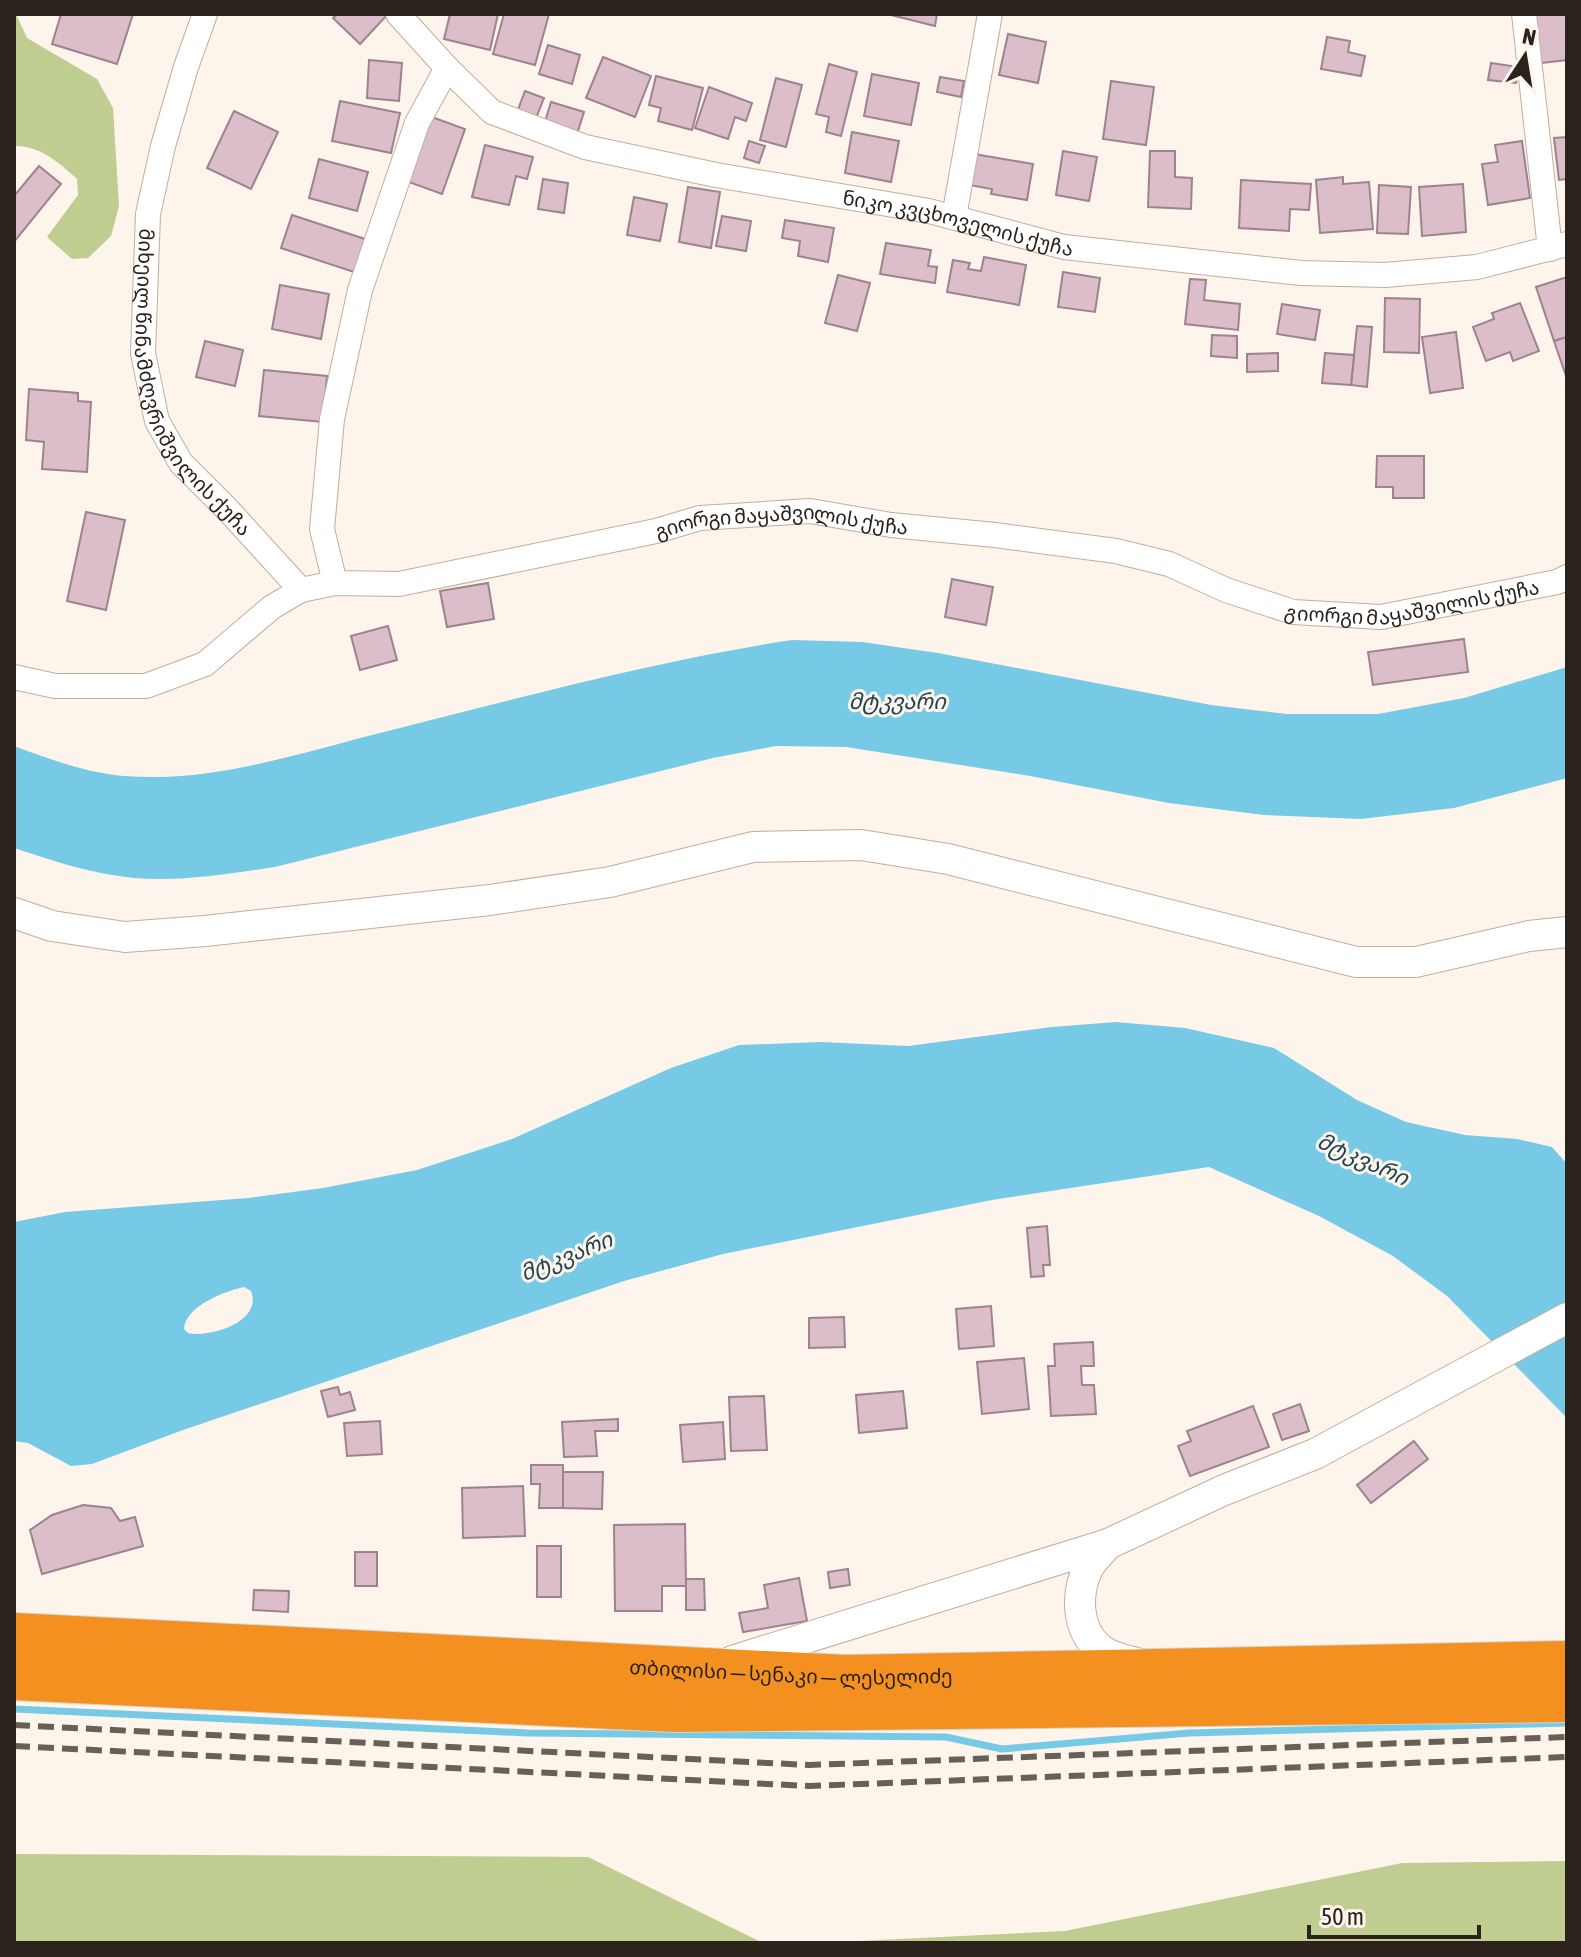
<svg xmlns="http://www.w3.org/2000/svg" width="1581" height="1957" font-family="'Asap Condensed','Noto Sans Georgian',sans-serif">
	<rect width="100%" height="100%" fill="#fdf4ec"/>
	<g fill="#bfcd90">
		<path d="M14 14H16L27 38 97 79 113 108 119 206 111 236 88 258 72 259 47 237 78 195 77 179C60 163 39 145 14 146Z"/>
		<polygon points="14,1854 588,1857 763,1943 14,1943"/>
		<polygon points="1567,1861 1567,1943 817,1943 1065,1931 1402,1863"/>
	</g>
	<g fill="#77cae5" fill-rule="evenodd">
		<path d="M792 640 862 642 938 653 1211 705 1287 714H1378L1464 698 1567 667V778L1454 808 1361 819 1264 815 1169 803 1030 776 846 747 776 746 713 758 275 867C228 874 181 882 134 878 93 874 53 861 14 848V746C49 759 87 773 124 776 210 783 297 754 380 733 516 699 653 661 792 640Z"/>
		<path d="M1116 1022 1185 1028 1274 1048 1357 1100 1406 1122 1465 1135 1517 1139 1552 1147 1567 1164V1418L1447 1296 1393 1256 1319 1216 1209 1167 992 1200 723 1254 624 1281 183 1430 92 1464 71 1466 28 1443 14 1441V1222L65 1212 248 1198 323 1188 417 1170 512 1139 671 1068 739 1045 821 1042 908 1046 1052 1027ZM244 1287 251 1291C263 1322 210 1338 188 1333L184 1329C185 1307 224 1291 244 1287Z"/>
	</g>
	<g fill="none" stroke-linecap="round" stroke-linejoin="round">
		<polyline stroke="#77cae5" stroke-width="7" points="14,1709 528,1733 946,1737 1002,1749 1189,1733 1567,1723"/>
	</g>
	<g fill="#dcbeca" stroke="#9e828d" stroke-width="2">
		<polygon points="61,14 133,14 117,64 52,44"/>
		<polygon points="337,14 388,14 360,44 333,18"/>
		<polygon points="450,14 498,14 490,50 444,39"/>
		<polygon points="504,14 549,14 535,65 493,54"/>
		<polygon points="887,14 937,14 935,26"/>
		<polygon points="1528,14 1567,14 1567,60 1533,64"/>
		<polygon points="1008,34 1046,42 1038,83 999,75"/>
		<polygon points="1327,37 1350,41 1348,52 1365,56 1361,76 1321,69"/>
		<polygon points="548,45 580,55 572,84 539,74"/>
		<polygon points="603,57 651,76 635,117 586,98"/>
		<polygon points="369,60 402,63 399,101 367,98"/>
		<polygon points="1491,63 1519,67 1516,83 1488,80"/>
		<polygon points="829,64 857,72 841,136 826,132 829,117 816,114"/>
		<polygon points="872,74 919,83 911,125 864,116"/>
		<polygon points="656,76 703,88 692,130 658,121 661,108 649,105"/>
		<polygon points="940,77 964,81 961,97 937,92"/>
		<polygon points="776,78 802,85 786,147 760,140"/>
		<polygon points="1111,81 1154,87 1146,145 1103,139"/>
		<polygon points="709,87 752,103 746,121 735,117 728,139 695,128"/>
		<polygon points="525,91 544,98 536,118 517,112"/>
		<polygon points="340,101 400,113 391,153 332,141"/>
		<polygon points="551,102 584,112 577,134 544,125"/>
		<polygon points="234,111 278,132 251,189 207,168"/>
		<polygon points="429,116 465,129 442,194 406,181"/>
		<polygon points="852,132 899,141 891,182 845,173"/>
		<polygon points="1567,137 1567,179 1559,180 1554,138"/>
		<polygon points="749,141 765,146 759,163 744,158"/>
		<polygon points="1522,141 1530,198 1488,205 1482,164 1498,162 1495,145"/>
		<polygon points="485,145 533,157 527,179 516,176 509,205 472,197"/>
		<polygon points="1063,151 1097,157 1089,201 1056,195"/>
		<polygon points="1150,151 1175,151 1175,177 1192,178 1191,209 1148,207"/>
		<polygon points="974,154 1033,164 1027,200 991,194 992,189 969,185"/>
		<polygon points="319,159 368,172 357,211 309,198"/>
		<polygon points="39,166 61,184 14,242 14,196"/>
		<polygon points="1343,177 1343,184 1369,182 1373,229 1320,233 1316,180"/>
		<polygon points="543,179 568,183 564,213 538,209"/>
		<polygon points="1241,180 1311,184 1309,210 1290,209 1289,231 1239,228"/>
		<polygon points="1463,184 1466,232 1422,236 1419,187"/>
		<polygon points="1379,185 1411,187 1408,234 1377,233"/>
		<polygon points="688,187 720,192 711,248 679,242"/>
		<polygon points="634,197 667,204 660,241 627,235"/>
		<polygon points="292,215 368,240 357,273 281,248"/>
		<polygon points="722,216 751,221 746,251 716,246"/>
		<polygon points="785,220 834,228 828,262 798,256 800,241 782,238"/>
		<polygon points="886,243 931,250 928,266 937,267 935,283 880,274"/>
		<polygon points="984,257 1026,265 1019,305 947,292 953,260 970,263 968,269 981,271"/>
		<polygon points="1063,272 1100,278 1095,312 1058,307"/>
		<polygon points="838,275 870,283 857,331 825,323"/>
		<polygon points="1567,277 1567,337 1554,341 1536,287"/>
		<polygon points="1190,279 1206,280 1204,300 1240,304 1238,330 1185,324"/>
		<polygon points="280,285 329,294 321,339 272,329"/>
		<polygon points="1385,298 1420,299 1419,353 1384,352"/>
		<polygon points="1520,303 1539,351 1513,361 1510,352 1486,361 1473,327 1494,319 1492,313"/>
		<polygon points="1282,304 1320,310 1315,340 1277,334"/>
		<polygon points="1357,326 1372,327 1367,387 1351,385"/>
		<polygon points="1456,332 1463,388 1430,393 1422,337"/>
		<polygon points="1212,335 1237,336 1237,358 1211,356"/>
		<polygon points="1567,337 1567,376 1566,376 1554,341"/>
		<polygon points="205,341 243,350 235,386 196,377"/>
		<polygon points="1278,353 1278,371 1247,372 1247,354"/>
		<polygon points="1325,353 1354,355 1351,385 1322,383"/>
		<polygon points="264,370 327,376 323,422 259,416"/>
		<polygon points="29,389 78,393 78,401 91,402 87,472 42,469 44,442 26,440"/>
		<polygon points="1377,456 1424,456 1424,498 1393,498 1393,487 1376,487"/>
		<polygon points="86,512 125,520 106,610 67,601"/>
		<polygon points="952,579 993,587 986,625 945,617"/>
		<polygon points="488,583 494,619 447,627 440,591"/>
		<polygon points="388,626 397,660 360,670 351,636"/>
		<polygon points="1464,639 1468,672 1373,685 1368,652"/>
		<polygon points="1047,1226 1050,1265 1043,1265 1044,1276 1031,1277 1027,1228"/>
		<polygon points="991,1306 994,1346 959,1349 956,1309"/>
		<polygon points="844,1317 845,1347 809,1348 809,1318"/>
		<polygon points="1093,1342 1094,1366 1081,1366 1082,1385 1094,1385 1096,1414 1051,1416 1048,1366 1055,1366 1054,1344"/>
		<polygon points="1024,1358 1029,1409 982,1414 977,1362"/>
		<polygon points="338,1387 340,1395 350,1392 355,1410 328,1417 321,1391"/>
		<polygon points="903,1391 907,1428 859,1433 856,1395"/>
		<polygon points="764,1396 767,1450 731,1451 729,1397"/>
		<polygon points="1300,1404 1309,1431 1282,1440 1273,1414"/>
		<polygon points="1253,1406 1269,1447 1190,1476 1178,1446 1191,1441 1187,1431"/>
		<polygon points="618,1419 618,1431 595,1431 597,1456 564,1457 562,1422"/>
		<polygon points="380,1421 382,1454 347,1456 344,1423"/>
		<polygon points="723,1422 725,1459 683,1462 680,1425"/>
		<polygon points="1414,1441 1428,1459 1371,1503 1357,1485"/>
		<polygon points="531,1465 563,1465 563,1508 539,1508 540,1484 531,1484"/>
		<polygon points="563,1472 603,1472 602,1509 563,1508"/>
		<polygon points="523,1486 525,1536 463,1538 462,1488"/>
		<polygon points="83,1505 111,1508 120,1521 135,1517 143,1546 42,1574 30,1530 52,1515"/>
		<polygon points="685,1524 686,1586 662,1586 662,1611 615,1611 614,1525"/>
		<rect x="537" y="1546" width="24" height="51"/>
		<rect x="355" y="1552" width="22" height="34"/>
		<polygon points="848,1569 850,1585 830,1588 828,1572"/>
		<polygon points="799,1578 807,1621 743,1632 739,1613 768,1608 764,1585"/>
		<polygon points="686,1579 704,1579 705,1610 686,1610"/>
		<polygon points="254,1590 289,1591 288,1612 253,1610"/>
	</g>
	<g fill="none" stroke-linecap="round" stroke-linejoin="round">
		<g stroke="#c3ae9a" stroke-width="26">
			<g id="minor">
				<path id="s1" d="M205 14 186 67 163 146 148 214 143 353 157 421 181 463 228 510 301 590"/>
				<path id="s2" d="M398 14 447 68 492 112 585 147 716 175 929 211 1064 247 1301 273 1385 275 1477 267 1567 244"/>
				<polyline points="1524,14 1550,249"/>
				<polyline points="954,217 990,14"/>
				<polyline points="335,583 322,529 332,419 360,290 417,123 447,68"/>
				<path id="s3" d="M14 677 55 686H146L205 664 272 607 301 590 335 583 399 584 656 531 700 518 810 511 891 525 995 535 1116 551 1169 564 1226 590 1293 612 1381 617 1557 582 1567 577"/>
			</g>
		</g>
		<g stroke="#c3ae9a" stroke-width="32">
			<g id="tertiary">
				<polyline points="14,913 52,926 125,937 205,931 490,900 610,882 753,847 861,845 948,859 1356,962 1416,962 1529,936 1567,932"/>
				<path d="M1108 1544C1102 1551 1093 1559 1088 1568 1076 1593 1076 1629 1099 1648 1110 1658 1127 1660 1140 1664"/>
				<polyline points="732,1661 1108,1544 1224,1490 1315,1454 1567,1318"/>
			</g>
		</g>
		<g stroke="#d5d3d1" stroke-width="46">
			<g id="motorway">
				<path id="s4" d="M14 1635 845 1677 1567 1663"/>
				<polyline points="14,1678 675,1710 1567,1700"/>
			</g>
		</g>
		<use href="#minor" stroke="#fff" stroke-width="24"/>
		<use href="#tertiary" stroke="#fff" stroke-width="30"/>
		<use href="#motorway" stroke="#f49020" stroke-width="44"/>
		<g stroke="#685f57" stroke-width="6" stroke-dasharray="16 8" stroke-linecap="butt">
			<polyline points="14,1725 809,1765 1567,1737"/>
			<polyline points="14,1746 809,1786 1567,1757"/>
		</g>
	</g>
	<g text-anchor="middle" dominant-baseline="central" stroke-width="6" stroke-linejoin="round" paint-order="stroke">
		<g font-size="20" fill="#2b221b" stroke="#fdf4ec">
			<text stroke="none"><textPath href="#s2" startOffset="616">ნიკო კვცხოველის ქუჩა</textPath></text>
			<text stroke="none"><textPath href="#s1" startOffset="392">მიხეილ წინამძღვრიშვილის ქუჩა</textPath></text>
			<text stroke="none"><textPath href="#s3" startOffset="806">გიორგი მაყაშვილის ქუჩა</textPath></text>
			<text stroke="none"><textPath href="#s3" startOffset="1452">გიორგი მაყაშვილის ქუჩა</textPath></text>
			<text stroke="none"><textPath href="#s4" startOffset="778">თბილისი — სენაკი — ლესელიძე</textPath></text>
		</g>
		<g font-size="22" font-style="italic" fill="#1e4450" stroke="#fdf4ec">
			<text x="897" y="701">მტკვარი</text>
			<text transform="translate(1363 1159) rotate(24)">მტკვარი</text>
			<text transform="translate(566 1256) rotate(-22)">მტკვარი</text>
		</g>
	</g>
	<rect width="1581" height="1957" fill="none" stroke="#2b221b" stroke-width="32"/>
	<g transform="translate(1525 56) rotate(12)" stroke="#fdf4ec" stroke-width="6" paint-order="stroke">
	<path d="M0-6L14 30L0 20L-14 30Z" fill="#2b221b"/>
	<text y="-12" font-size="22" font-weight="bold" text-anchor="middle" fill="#2b221b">N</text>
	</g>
	<path d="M1309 1925v12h170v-12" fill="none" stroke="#2b221b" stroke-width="4"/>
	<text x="1321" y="1925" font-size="24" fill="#2b221b" stroke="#fdf4ec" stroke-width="6" paint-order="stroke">50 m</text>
</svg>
